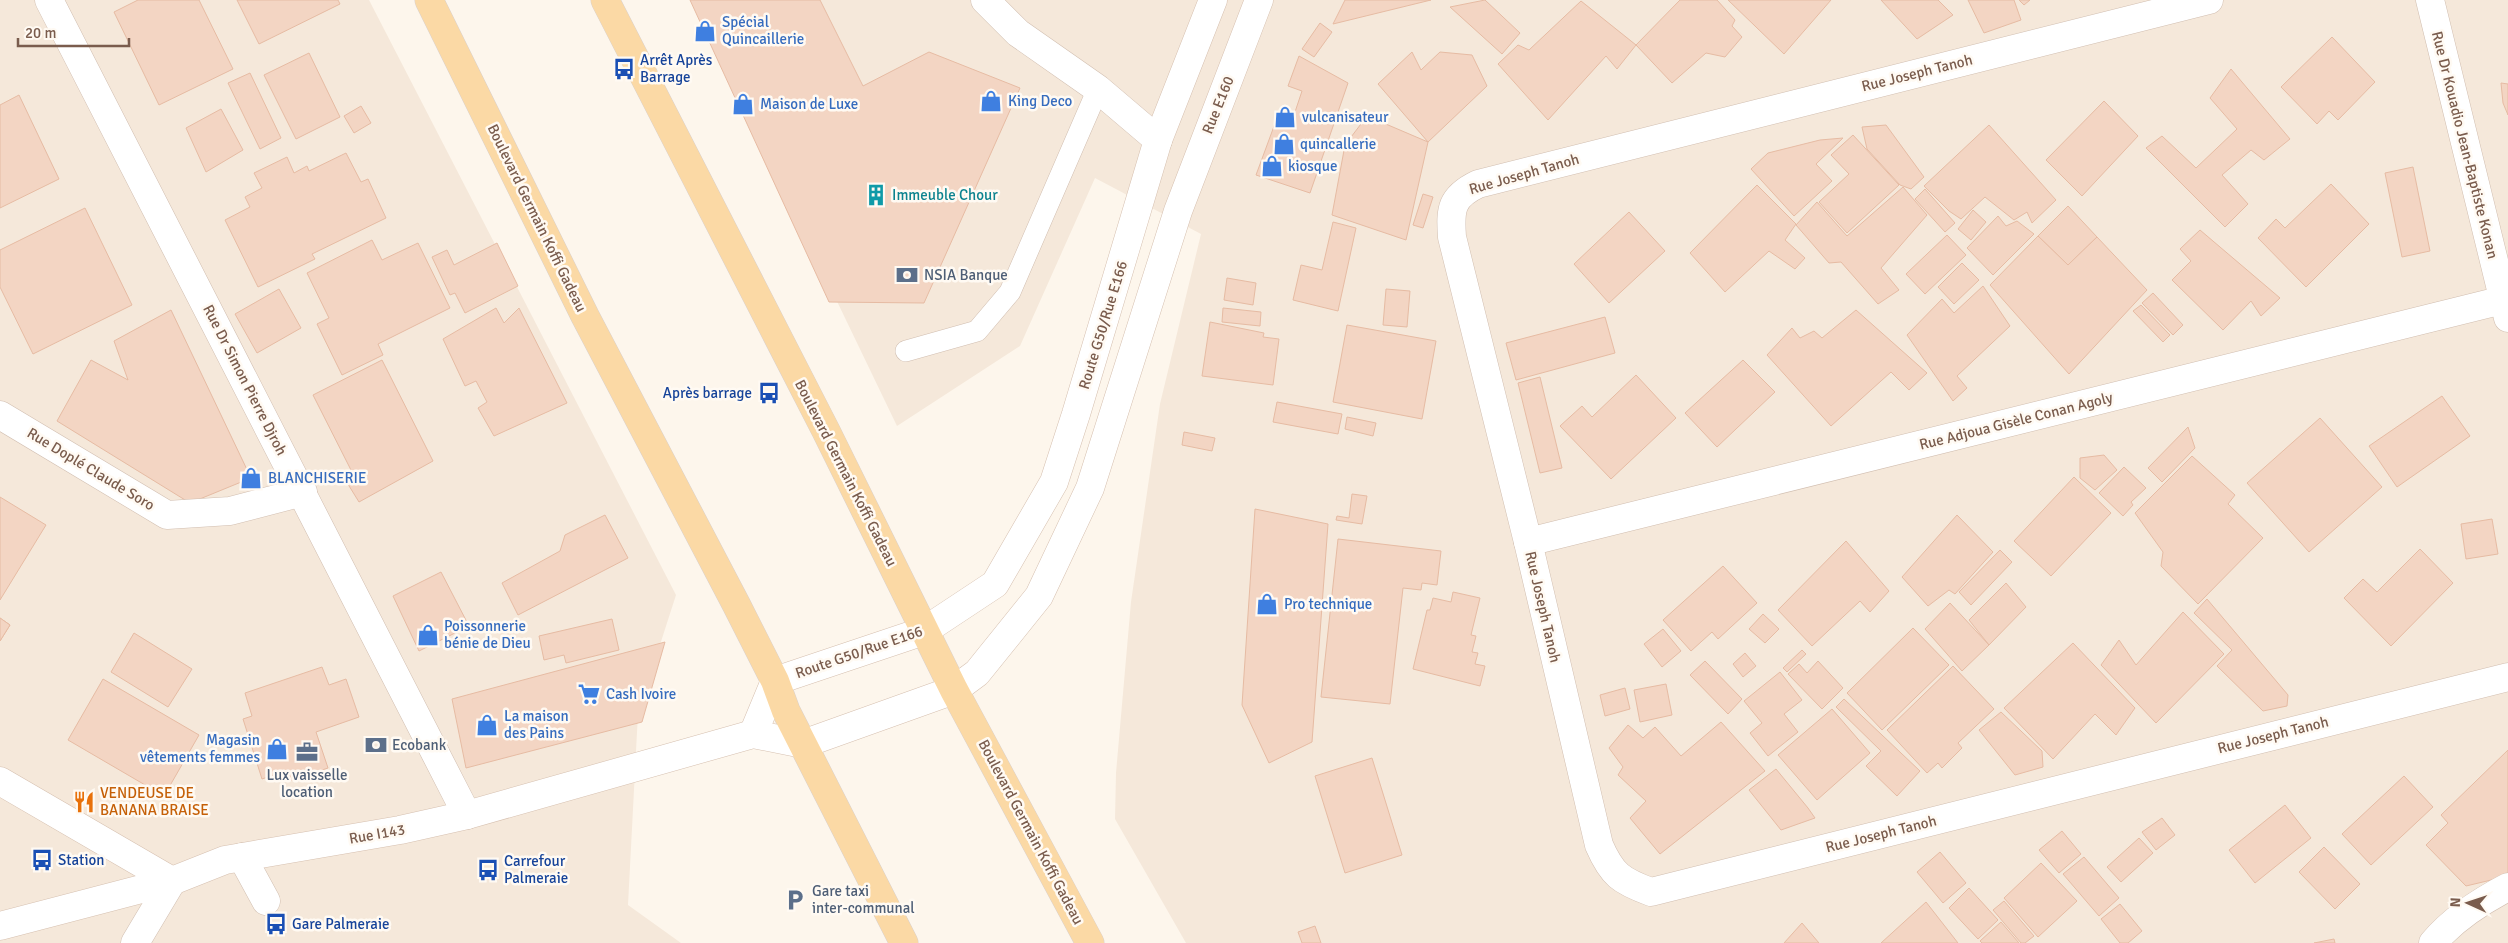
<svg xmlns="http://www.w3.org/2000/svg" width="2508" height="943" font-family="Signika,sans-serif">
	<rect width="100%" height="100%" fill="#fdf6ec"/>
	<g fill="#f5e8da">
		<polygon points="0,0 369,0 676,595 638,713 628,905 681,943 0,943"/>
		<polygon points="692,0 2508,0 2508,943 1186,943 1115,819 1116,773 1131,602 1160,404 1201,234 1095,178 1020,346 897,426"/>
	</g>
	<g fill="#f3d5c3" stroke="#e6bba3">
		<polygon points="138,0 199,0 233,69 159,105 114,12"/>
		<polygon points="237,0 338,0 340,4 259,44"/>
		<polygon points="690,0 820,0 863,86 929,52 1020,88 924,303 829,302"/>
		<polygon points="1345,0 1431,0 1333,24"/>
		<polygon points="1485,0 1520,33 1502,54 1450,7"/>
		<polygon points="1680,0 1717,0 1735,20 1732,26 1742,37 1725,57 1706,53 1672,83 1636,45"/>
		<polygon points="1728,0 1831,0 1784,54"/>
		<polygon points="1881,0 1938,0 1953,15 1917,39"/>
		<polygon points="1968,0 2014,0 2021,20 1984,33"/>
		<polygon points="2019,0 2030,0 2024,5"/>
		<polygon points="1581,1 1636,45 1617,69 1606,56 1548,120 1498,64 1518,45 1529,50"/>
		<polygon points="1320,23 1332,32 1314,57 1302,49"/>
		<polygon points="2332,37 2375,82 2338,120 2329,111 2317,124 2281,87"/>
		<polygon points="1412,52 1421,70 1440,52 1472,55 1487,86 1428,142 1378,84"/>
		<polygon points="309,53 340,117 296,139 264,75"/>
		<polygon points="1299,56 1348,83 1310,193 1256,175 1280,110 1294,115 1302,91 1288,86"/>
		<polygon points="2231,69 2290,139 2264,160 2251,150 2222,175 2248,204 2225,227 2146,148 2162,136 2196,168 2237,129 2210,98"/>
		<polygon points="250,73 281,138 260,149 228,83"/>
		<polygon points="2501,83 2508,84 2508,115 2503,103"/>
		<polygon points="19,95 59,179 0,208 0,105"/>
		<polygon points="2104,101 2138,136 2082,196 2046,160"/>
		<polygon points="361,106 371,123 354,133 344,116"/>
		<polygon points="221,109 243,150 206,172 186,128"/>
		<polygon points="1367,116 1428,142 1406,240 1332,215 1345,145"/>
		<polygon points="1886,125 1924,177 1911,189 1900,185 1867,149 1862,127"/>
		<polygon points="1989,125 2056,200 2032,223 2027,212 2014,220 1985,197 1961,219 1949,211 1924,186"/>
		<polygon points="1853,135 1899,185 1847,233 1819,202 1849,174 1831,155"/>
		<polygon points="1843,138 1816,164 1832,181 1794,216 1751,169 1768,153 1820,140"/>
		<polygon points="346,153 361,182 368,179 386,218 312,254 315,259 258,287 225,220 250,207 245,197 262,188 254,173 287,157 294,173 307,166 309,171"/>
		<polygon points="2413,167 2430,251 2402,257 2385,173"/>
		<polygon points="2331,184 2369,224 2306,287 2258,238 2276,219 2285,228"/>
		<polygon points="1757,185 1796,224 1785,240 1805,258 1795,269 1769,251 1725,292 1690,253"/>
		<polygon points="1903,187 1927,215 1881,268 1899,290 1878,304 1841,262 1829,263 1796,225 1817,202 1847,236"/>
		<polygon points="1925,189 1955,223 1945,232 1915,199"/>
		<polygon points="1423,194 1433,197 1423,228 1413,225"/>
		<polygon points="2068,206 2097,237 2068,265 2038,236"/>
		<polygon points="85,208 132,305 33,354 0,287 0,250"/>
		<polygon points="1973,210 1986,222 1971,240 1958,229"/>
		<polygon points="1629,212 1665,251 1609,303 1574,264"/>
		<polygon points="1998,216 2006,226 2017,221 2034,234 1993,275 1967,248"/>
		<polygon points="1333,222 1356,228 1338,311 1293,300 1301,265 1322,270"/>
		<polygon points="2200,230 2280,298 2261,316 2251,301 2223,330 2172,280 2191,261 2180,249"/>
		<polygon points="1947,235 1966,255 1925,294 1906,274"/>
		<polygon points="2038,236 2068,265 2097,237 2147,290 2069,374 1990,285"/>
		<polygon points="372,240 382,260 418,243 450,308 378,344 383,355 342,375 317,324 329,318 307,273"/>
		<polygon points="497,243 518,286 465,313 455,293 450,295 432,257 447,250 454,265"/>
		<polygon points="1962,263 1979,280 1954,304 1938,287"/>
		<polygon points="1227,278 1256,283 1253,305 1224,300"/>
		<polygon points="1983,286 2010,326 1957,376 1967,388 1953,401 1907,335 1942,299 1954,313"/>
		<polygon points="279,289 301,328 257,353 235,314"/>
		<polygon points="1386,289 1410,291 1407,327 1383,325"/>
		<polygon points="2153,293 2183,325 2173,335 2142,303"/>
		<polygon points="2141,305 2170,335 2163,342 2133,311"/>
		<polygon points="496,308 504,323 519,308 567,403 494,436 478,408 487,402 476,381 465,386 443,339"/>
		<polygon points="1223,308 1261,312 1260,326 1222,322"/>
		<polygon points="171,310 251,478 190,503 57,421 91,360 128,380 114,341"/>
		<polygon points="1856,310 1927,373 1909,390 1891,372 1831,426 1767,355 1792,328 1800,338 1814,331 1822,338"/>
		<polygon points="1605,317 1615,353 1516,380 1506,343"/>
		<polygon points="1210,322 1264,333 1263,337 1279,339 1273,385 1202,376"/>
		<polygon points="1347,325 1436,341 1422,419 1333,402"/>
		<polygon points="382,360 433,461 359,502 346,481 353,474 313,395"/>
		<polygon points="1743,360 1775,392 1717,447 1685,413"/>
		<polygon points="1636,375 1676,418 1611,479 1560,426 1582,406 1592,417"/>
		<polygon points="1540,377 1562,468 1540,473 1518,383"/>
		<polygon points="2442,396 2470,436 2397,487 2369,446"/>
		<polygon points="1277,402 1342,414 1338,434 1273,422"/>
		<polygon points="1347,417 1376,423 1373,436 1345,429"/>
		<polygon points="2320,418 2382,487 2309,552 2247,483"/>
		<polygon points="2188,427 2195,448 2162,482 2148,468"/>
		<polygon points="1184,432 1215,438 1212,451 1182,445"/>
		<polygon points="2104,455 2117,470 2095,490 2080,478 2080,458"/>
		<polygon points="2192,456 2235,495 2228,504 2263,538 2198,604 2161,566 2163,552 2135,513"/>
		<polygon points="2124,467 2146,488 2131,502 2133,505 2123,516 2099,493"/>
		<polygon points="2074,477 2111,513 2051,576 2014,541"/>
		<polygon points="1352,494 1367,496 1362,524 1336,520 1337,516 1349,518"/>
		<polygon points="0,497 46,525 0,600"/>
		<polygon points="1255,509 1328,524 1312,742 1269,763 1242,705"/>
		<polygon points="605,515 628,558 518,615 502,583 560,551 565,535"/>
		<polygon points="1957,515 1993,552 1955,594 1949,590 1928,606 1902,577"/>
		<polygon points="2492,519 2498,554 2466,559 2461,524"/>
		<polygon points="1338,539 1441,551 1437,585 1422,583 1421,590 1403,588 1390,704 1321,697"/>
		<polygon points="1846,541 1889,591 1870,612 1860,601 1812,646 1778,610"/>
		<polygon points="2420,549 2453,583 2391,646 2344,598 2363,579 2377,592"/>
		<polygon points="2000,550 2012,562 1971,605 1959,592"/>
		<polygon points="1723,566 1757,603 1718,639 1712,632 1691,651 1663,620"/>
		<polygon points="441,572 469,626 419,651 393,596"/>
		<polygon points="2006,583 2026,607 1989,645 1969,620"/>
		<polygon points="1453,592 1480,598 1471,635 1476,636 1472,652 1478,653 1475,664 1485,666 1480,686 1413,669 1427,610 1430,610 1433,598 1451,602"/>
		<polygon points="2207,599 2288,695 2287,706 2263,711 2217,666 2232,650 2194,613"/>
		<polygon points="1950,603 1989,645 1962,671 1925,629"/>
		<polygon points="2183,612 2224,654 2156,723 2101,665 2119,640 2136,665"/>
		<polygon points="1763,614 1779,629 1765,643 1749,629"/>
		<polygon points="0,618 10,625 0,641"/>
		<polygon points="0,618 10,625 0,641"/>
		<polygon points="612,619 619,650 566,663 564,655 544,660 539,636"/>
		<polygon points="1913,628 1949,665 1882,730 1847,693"/>
		<polygon points="1663,629 1681,651 1662,667 1644,644"/>
		<polygon points="134,633 192,669 168,707 111,672"/>
		<polygon points="665,642 642,722 466,768 452,699"/>
		<polygon points="2073,643 2135,708 2116,735 2095,714 2053,759 2004,708"/>
		<polygon points="1802,650 1806,654 1787,672 1783,668"/>
		<polygon points="1745,653 1756,666 1743,677 1733,664"/>
		<polygon points="1705,661 1742,699 1728,714 1690,675"/>
		<polygon points="1818,661 1843,688 1822,709 1788,674 1799,664 1807,673"/>
		<polygon points="1953,666 1994,709 1958,743 1962,748 1942,768 1938,763 1927,773 1887,730"/>
		<polygon points="322,667 329,685 346,679 359,717 316,732 328,768 289,781 285,771 262,779 243,719 252,716 245,693"/>
		<polygon points="1780,672 1802,700 1784,714 1798,732 1768,756 1750,733 1762,723 1744,701"/>
		<polygon points="103,679 199,735 164,796 68,740"/>
		<polygon points="1666,684 1672,715 1640,722 1634,690"/>
		<polygon points="1625,688 1630,709 1605,716 1600,695"/>
		<polygon points="1844,699 1920,771 1897,796 1866,766 1881,751 1836,707"/>
		<polygon points="1832,709 1870,753 1817,800 1778,755"/>
		<polygon points="2001,712 2042,751 2043,767 2015,775 1979,730"/>
		<polygon points="1721,722 1765,771 1660,854 1630,818 1646,801 1618,775 1623,767 1609,748 1628,725 1643,738 1655,727 1681,756"/>
		<polygon points="2508,750 2508,876 2466,886 2426,845 2448,823 2441,815"/>
		<polygon points="1372,758 1402,855 1345,873 1315,776"/>
		<polygon points="1776,769 1808,808 1815,818 1781,830 1749,790"/>
		<polygon points="2404,776 2433,807 2371,865 2342,834"/>
		<polygon points="2285,805 2311,838 2255,883 2229,850"/>
		<polygon points="2162,818 2175,835 2156,850 2142,832"/>
		<polygon points="2062,831 2081,854 2059,873 2039,850"/>
		<polygon points="2139,838 2153,853 2121,882 2107,867"/>
		<polygon points="2324,847 2360,884 2335,909 2299,872"/>
		<polygon points="1940,852 1966,883 1943,903 1917,872"/>
		<polygon points="2084,857 2119,898 2099,916 2063,874"/>
		<polygon points="2041,863 2077,901 2038,937 2004,898"/>
		<polygon points="1969,888 1998,920 1978,939 1949,908"/>
		<polygon points="2004,901 2034,936 2025,943 2021,943 1993,910"/>
		<polygon points="1926,902 1958,943 1881,943"/>
		<polygon points="2120,904 2142,931 2128,943 2120,943 2101,919"/>
		<polygon points="2001,922 2019,943 1982,943 1980,941"/>
		<polygon points="1802,923 1819,943 1784,943"/>
		<polygon points="1315,926 1321,943 1302,943 1298,932"/>
		<polygon points="2334,939 2335,943 2314,943"/>
	</g>
	<g fill="none" stroke-linecap="round" stroke-linejoin="round">
		<g stroke="#d1beb0" stroke-width="22">
			<polyline id="lane" points="906,351 977,331 1010,292 1098,89"/>
		</g>
		<g stroke="#d1beb0" stroke-width="29">
			<g id="street">
				<polyline points="49,0 467,815"/>
				<polyline points="985,0 1018,33 1098,89 1158,140"/>
				<path d="M2209 0 1478 184C1451 197 1450 209 1452 237L1528 542 1599 845C1612 875 1621 881 1651 892L2508 677"/>
				<polyline points="2430,0 2508,318"/>
				<polyline points="0,415 167,515 230,511 303,492"/>
				<polyline points="1528,542 2503,300"/>
				<polyline points="242,857 266,901"/>
				<polyline points="135,943 172,881"/>
				<path d="M2433 943C2453 919 2481 901 2508 887"/>
			</g>
		</g>
		<g stroke="#d6c0b0" stroke-width="29">
			<g id="secondary">
				<polyline points="753,734 775,681 924,631 995,584 1054,482 1076,414 1158,140 1213,0"/>
				<polyline points="0,781 172,881"/>
				<polyline points="0,926 172,881 225,860 400,830 467,815 753,734 803,744 954,690 977,673 1039,596 1090,488 1178,211 1259,0"/>
			</g>
		</g>
		<g stroke="#dad1cd" stroke-width="29">
			<g id="primary">
				<polyline points="429,0 585,316 736,604 775,681 786,711 904,943"/>
				<polyline points="605,0 826,431 954,690 1090,943"/>
			</g>
		</g>
		<use href="#lane" stroke="#fff" stroke-width="21"/>
		<use href="#street" stroke="#fff" stroke-width="28"/>
		<use href="#secondary" stroke="#fff" stroke-width="28"/>
		<use href="#primary" stroke="#fbd9a5" stroke-width="28"/>
	</g>
	<defs>
		<g id="shop-bare" transform="scale(1.725)"><path d="M-5-2.5h2.3a2.7 3.5 0 0 1 5.4 0H5L5.5 6h-11ZM-1.5-2.5h3a1.5 2.3 0 0 0-3 0Z" fill="#3f7fe0" stroke="#fffaf3" stroke-width="2.5" paint-order="stroke"/></g>
		<g id="bus-bare" transform="scale(1.725)"><path d="M-5-6H5V4H4V6H2V4H-2V6H-4V4H-5ZM-3.5-4V0h7V-4ZM-3.5 1.2v1.5H-2V1.2ZM2 1.2v1.5H3.5V1.2Z" fill="#1a4fb4" stroke="#fffaf3" stroke-width="2.5" paint-order="stroke"/></g>
		<g id="building-bare" transform="scale(1.725)"><path d="M-4-6H4V6H1V3H-1V6H-4ZM-2.5-4.3h1.7v1.8h-1.7ZM.8-4.3h1.7v1.8H.8ZM-2.5-1h1.7V.8h-1.7ZM.8-1h1.7V.8H.8Z" fill="#0f9aa8" stroke="#fffaf3" stroke-width="2.5" paint-order="stroke"/></g>
		<g id="bank-bare" transform="scale(1.725)"><path d="M-6-4H6V4H-6ZM0-2.3a2.3 2.3 0 1 0 0 4.6a2.3 2.3 0 1 0 0-4.6Z" fill="#5c6f8a" stroke="#fffaf3" stroke-width="2.5" paint-order="stroke"/></g>
		<g id="supermarket-bare" transform="scale(1.725)"><path d="M-6-5.5h2.5l.6 2H6L4.5 2H-2.5L-4.4-4H-6ZM-1.5 3.2a1.3 1.3 0 1 0 .1 0ZM3 3.2a1.3 1.3 0 1 0 .1 0Z" fill="#3f7fe0" stroke="#fffaf3" stroke-width="2.5" paint-order="stroke"/></g>
		<g id="office-bare" transform="scale(1.725)"><path d="M-6-3h4V-5.5h4V-3h4V5H-6ZM-1-4.5V-3h2v-1.5ZM-6 0V1H6V0Z" fill="#5c6f8a" stroke="#fffaf3" stroke-width="2.5" paint-order="stroke"/></g>
		<g id="restaurant-bare" transform="scale(1.725)"><path d="M-5-6h1v4h1v-4h1v4h1v-4h1v5L-1.5 .5V6h-2V.5L-5-1ZM5-6V6H3V1.5H1.5Q1.5-4 5-6Z" fill="#e8710a" stroke="#fffaf3" stroke-width="2.5" paint-order="stroke"/></g>
		<g id="parking-bare" transform="scale(1.725)"><path d="M-3.5-5.5H1a3.5 3.5 0 0 1 0 7H-1V5.5H-3.5ZM-1-3.4V-.6H.8a1.4 1.4 0 0 0 0-2.8Z" fill="#5c6f8a" stroke="#fffaf3" stroke-width="2.5" paint-order="stroke"/></g>
	</defs>
	<g fill-rule="evenodd">
		<use href="#shop-bare" x="705" y="31"/>
		<use href="#bus-bare" x="624" y="69"/>
		<use href="#shop-bare" x="991" y="101"/>
		<use href="#shop-bare" x="743" y="104"/>
		<use href="#shop-bare" x="1285" y="117"/>
		<use href="#shop-bare" x="1284" y="144"/>
		<use href="#shop-bare" x="1272" y="166"/>
		<use href="#building-bare" x="876" y="195"/>
		<use href="#bank-bare" x="907" y="275"/>
		<use href="#bus-bare" x="769" y="393"/>
		<use href="#shop-bare" x="251" y="478"/>
		<use href="#shop-bare" x="1267" y="604"/>
		<use href="#shop-bare" x="428" y="635"/>
		<use href="#supermarket-bare" x="589" y="694"/>
		<use href="#shop-bare" x="487" y="725"/>
		<use href="#bank-bare" x="376" y="745"/>
		<use href="#shop-bare" x="277" y="749"/>
		<use href="#office-bare" x="307" y="752"/>
		<use href="#restaurant-bare" x="84" y="802"/>
		<use href="#bus-bare" x="42" y="860"/>
		<use href="#bus-bare" x="488" y="870"/>
		<use href="#parking-bare" x="795" y="900"/>
		<use href="#bus-bare" x="276" y="924"/>
	</g>
	<g text-anchor="middle" dominant-baseline="central" stroke-width="5" stroke-linejoin="round" paint-order="stroke">
		<g font-size="15" fill="#366cbe" stroke="#fffaf3" text-anchor="start">
			<text x="722" y="22">Spécial<tspan x="722" dy="17">Quincaillerie</tspan></text>
			<text x="1008" y="101">King Deco</text>
			<text x="760" y="104">Maison de Luxe</text>
			<text x="1302" y="117">vulcanisateur</text>
			<text x="1300" y="144">quincallerie</text>
			<text x="1288" y="166">kiosque</text>
			<text x="268" y="478">BLANCHISERIE</text>
			<text x="1284" y="604">Pro technique</text>
			<text x="444" y="626">Poissonnerie<tspan x="444" dy="17">bénie de Dieu</tspan></text>
			<text x="606" y="694">Cash Ivoire</text>
			<text x="504" y="716">La maison<tspan x="504" dy="17">des Pains</tspan></text>
			<text x="260" y="740" text-anchor="end">Magasin<tspan x="260" dy="17">vêtements femmes</tspan></text>
		</g>
		<g font-size="15" fill="#164399" stroke="#fffaf3" text-anchor="start">
			<text x="640" y="60">Arrêt Après<tspan x="640" dy="17">Barrage</tspan></text>
			<text x="752" y="393" text-anchor="end">Après barrage</text>
			<text x="58" y="860">Station</text>
			<text x="504" y="861">Carrefour<tspan x="504" dy="17">Palmeraie</tspan></text>
			<text x="292" y="924">Gare Palmeraie</text>
		</g>
		<g font-size="15" fill="#7a5c4d" stroke="#fffaf3">
			<text transform="translate(1917 73) rotate(-14)">Rue Joseph Tanoh</text>
			<text transform="translate(1218 105) rotate(-68)">Rue E160</text>
			<text transform="translate(2465 145) rotate(76)">Rue Dr Kouadio Jean-Baptiste Konan</text>
			<text transform="translate(1524 174) rotate(-16)">Rue Joseph Tanoh</text>
			<text transform="translate(537 218) rotate(64)">Boulevard Germain Koffi Gadeau</text>
			<text transform="translate(1103 325) rotate(-73)">Route G50/Rue E166</text>
			<text transform="translate(245 380) rotate(63)">Rue Dr Simon Pierre Djroh</text>
			<text transform="translate(2016 421) rotate(-14)">Rue Adjoua Gisèle Conan Agoly</text>
			<text transform="translate(91 469) rotate(31)">Rue Doplé Claude Soro</text>
			<text transform="translate(846 473) rotate(63)">Boulevard Germain Koffi Gadeau</text>
			<text transform="translate(1543 607) rotate(77)">Rue Joseph Tanoh</text>
			<text transform="translate(859 652) rotate(-19)">Route G50/Rue E166</text>
			<text transform="translate(2273 735) rotate(-14)">Rue Joseph Tanoh</text>
			<text transform="translate(1031 832) rotate(62)">Boulevard Germain Koffi Gadeau</text>
			<text transform="translate(377 834) rotate(-10)">Rue I143</text>
			<text transform="translate(1881 834) rotate(-14)">Rue Joseph Tanoh</text>
		</g>
		<g font-size="15" fill="#0d838f" stroke="#fffaf3" text-anchor="start">
			<text x="892" y="195">Immeuble Chour</text>
		</g>
		<g font-size="15" fill="#4e5e75" stroke="#fffaf3" text-anchor="start">
			<text x="924" y="275">NSIA Banque</text>
			<text x="392" y="745">Ecobank</text>
			<text x="307" y="775" text-anchor="middle">Lux vaisselle<tspan x="307" dy="17">location</tspan></text>
			<text x="812" y="891">Gare taxi<tspan x="812" dy="17">inter-communal</tspan></text>
		</g>
		<g font-size="15" fill="#c56008" stroke="#fffaf3" text-anchor="start">
			<text x="100" y="793">VENDEUSE DE<tspan x="100" dy="17">BANANA BRAISE</tspan></text>
		</g>
	</g>
	<g transform="translate(2468 903) rotate(273)" stroke="#fffaf3" stroke-width="4" paint-order="stroke">
	<path d="M0-4L9 19L0 12L-9 19Z" fill="#7a5c4d"/>
	<text y="-8" font-size="14" font-weight="bold" text-anchor="middle" fill="#7a5c4d">N</text>
	</g>
	<path d="M18 38v8h111v-8" fill="none" stroke="#7a5c4d" stroke-width="2.5"/>
	<text x="25" y="38" font-size="15" fill="#7a5c4d" stroke="#fffaf3" stroke-width="4" paint-order="stroke">20 m</text>
</svg>
